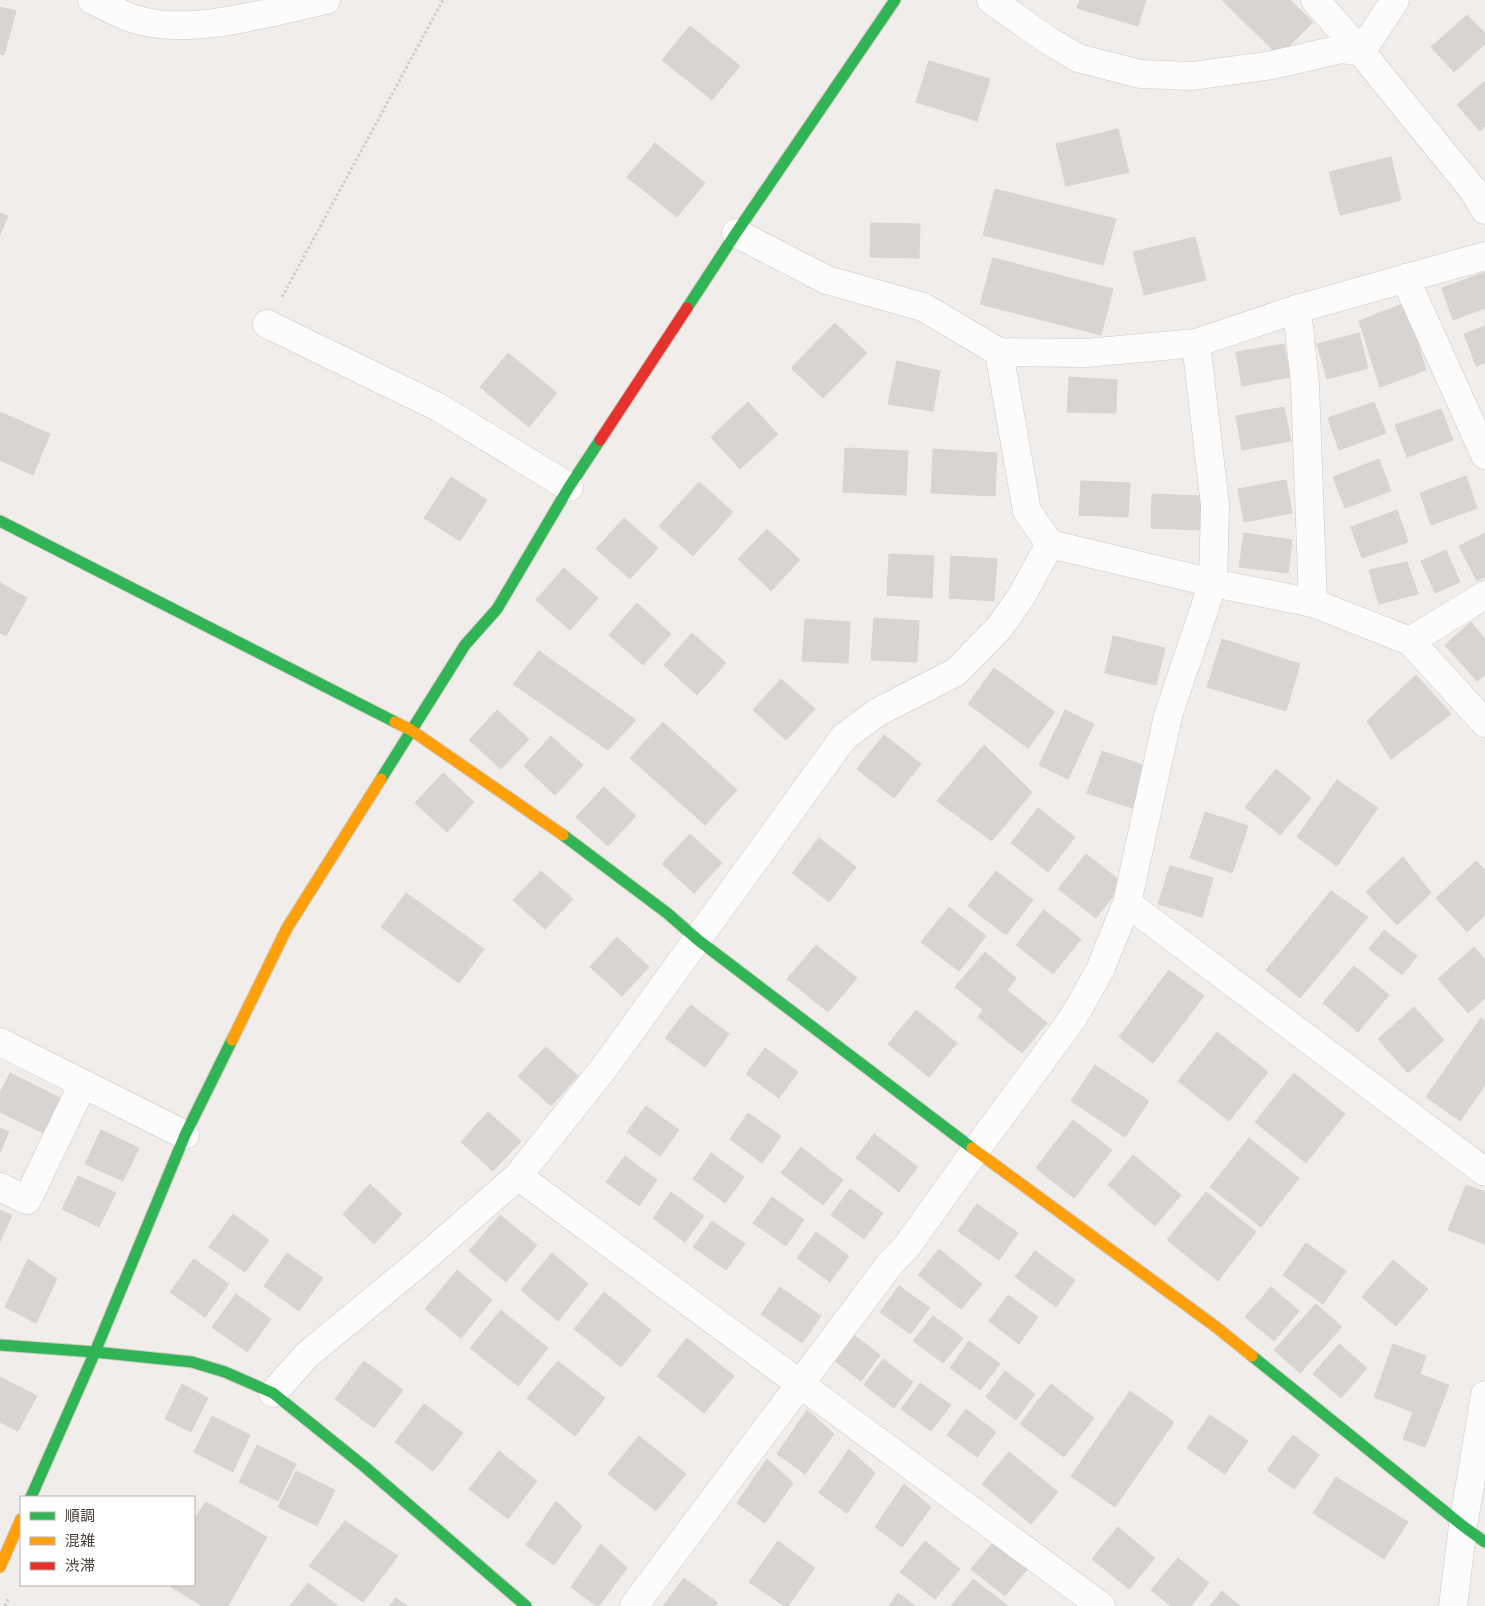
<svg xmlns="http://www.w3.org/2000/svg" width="1485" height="1606" font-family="Mulish,'Noto Sans JP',sans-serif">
	<rect width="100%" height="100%" fill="#f0edea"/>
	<g fill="#d8d4d1" stroke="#d8d4d0">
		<polygon points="1080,0 1146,0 1138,26 1077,8"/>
		<polygon points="1222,0 1290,0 1313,22 1279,56"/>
		<polygon points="0,7 16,11 4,55 0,54"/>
		<polygon points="1467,15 1485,33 1485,44 1454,72 1431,47"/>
		<polygon points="690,26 740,66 712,100 662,60"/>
		<polygon points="929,61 990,79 977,121 916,102"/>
		<polygon points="1485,81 1485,126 1480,131 1457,105"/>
		<polygon points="1118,129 1129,172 1066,186 1056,144"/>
		<polygon points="655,143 705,183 677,217 627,177"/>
		<polygon points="1391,157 1401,200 1340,215 1329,172"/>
		<polygon points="995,189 1116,219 1103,265 983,235"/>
		<polygon points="0,213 8,216 0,235"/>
		<polygon points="871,223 920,224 919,258 870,257"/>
		<polygon points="1195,237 1206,280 1144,295 1133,252"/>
		<polygon points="993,258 1113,289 1101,335 980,304"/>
		<polygon points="1485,272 1485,308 1453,320 1442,288"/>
		<polygon points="1405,303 1426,370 1380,387 1359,321"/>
		<polygon points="835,323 867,353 823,398 791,368"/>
		<polygon points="1485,326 1485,363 1476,366 1464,334"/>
		<polygon points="1359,333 1368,368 1327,379 1317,344"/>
		<polygon points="1284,344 1290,377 1242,386 1236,352"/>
		<polygon points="508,353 557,393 529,427 480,387"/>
		<polygon points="897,361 940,371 933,411 888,404"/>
		<polygon points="1069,377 1117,380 1116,413 1067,412"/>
		<polygon points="748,402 778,434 740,469 711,437"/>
		<polygon points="1374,402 1386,433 1339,450 1328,418"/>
		<polygon points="1284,407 1291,441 1242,450 1236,416"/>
		<polygon points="1441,409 1453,440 1407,457 1395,425"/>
		<polygon points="0,412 50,434 33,475 0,460"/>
		<polygon points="845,448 908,451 906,495 843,492"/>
		<polygon points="933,449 997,453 995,496 931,493"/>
		<polygon points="1379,459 1391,491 1345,508 1333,477"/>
		<polygon points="1466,476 1477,508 1431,525 1420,493"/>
		<polygon points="451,477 487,500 460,541 424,518"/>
		<polygon points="1286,480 1292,513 1244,522 1238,489"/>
		<polygon points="1081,481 1130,483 1128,517 1079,515"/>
		<polygon points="699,482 733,512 693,556 659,526"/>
		<polygon points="1152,494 1201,496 1200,530 1151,528"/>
		<polygon points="1397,510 1408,542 1362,558 1351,527"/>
		<polygon points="624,518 658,548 630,579 596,549"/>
		<polygon points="767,529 800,560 771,591 738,559"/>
		<polygon points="1244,533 1292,540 1288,573 1239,567"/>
		<polygon points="1485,533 1485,577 1477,581 1459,546"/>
		<polygon points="1446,550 1460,582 1435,593 1421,561"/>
		<polygon points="889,554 934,556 932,598 887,595"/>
		<polygon points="951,556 997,559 994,601 949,598"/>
		<polygon points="1407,562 1418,594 1379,604 1369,570"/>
		<polygon points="564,568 598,598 570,630 536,600"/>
		<polygon points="0,583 27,598 6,636 0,633"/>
		<polygon points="637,603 671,634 643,665 609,635"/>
		<polygon points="874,618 919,621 917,662 871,660"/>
		<polygon points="805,619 850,622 848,663 802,661"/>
		<polygon points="1471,622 1485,639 1485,675 1477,681 1445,645"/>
		<polygon points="692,633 726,663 697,695 664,665"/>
		<polygon points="1113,636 1165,648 1156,685 1105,673"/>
		<polygon points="1222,639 1300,664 1286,711 1207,687"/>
		<polygon points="539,651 636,720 608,750 513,684"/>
		<polygon points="994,668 1055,712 1028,748 968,704"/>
		<polygon points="1416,675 1451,714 1391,759 1367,721"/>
		<polygon points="781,679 815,709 786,740 753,710"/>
		<polygon points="497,710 529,739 501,769 469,740"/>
		<polygon points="1065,710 1094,724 1068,779 1039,765"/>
		<polygon points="663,722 737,790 705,825 630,758"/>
		<polygon points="884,735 921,764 894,798 857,769"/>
		<polygon points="551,736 583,765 555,795 524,766"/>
		<polygon points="984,745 1032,792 992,841 937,801"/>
		<polygon points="1102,751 1146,766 1132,808 1087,793"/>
		<polygon points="1276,769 1311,798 1280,835 1245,807"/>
		<polygon points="443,773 474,802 447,832 415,803"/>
		<polygon points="1337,780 1378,808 1337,866 1297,837"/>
		<polygon points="604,787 636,816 608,846 576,817"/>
		<polygon points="1038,808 1075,837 1048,872 1011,843"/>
		<polygon points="1205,812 1248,826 1232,873 1190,858"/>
		<polygon points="690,834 722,863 694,893 662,864"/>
		<polygon points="819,838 856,867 829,902 792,873"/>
		<polygon points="1086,854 1123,883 1096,918 1058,889"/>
		<polygon points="1403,857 1431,893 1397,925 1366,892"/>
		<polygon points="1476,861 1485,870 1485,915 1467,932 1436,898"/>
		<polygon points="1170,866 1213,878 1202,917 1158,904"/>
		<polygon points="541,871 573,899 545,929 513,900"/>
		<polygon points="996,871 1033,900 1006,935 968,906"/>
		<polygon points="1331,891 1368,917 1300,998 1266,970"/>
		<polygon points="406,893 484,949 459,983 381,927"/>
		<polygon points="949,907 986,936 959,971 921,942"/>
		<polygon points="1044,910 1081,939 1053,974 1016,945"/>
		<polygon points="1384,930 1417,956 1402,975 1369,949"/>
		<polygon points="617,937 649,967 622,996 590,967"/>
		<polygon points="816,945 857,978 828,1012 787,979"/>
		<polygon points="1474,947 1485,959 1485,998 1468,1013 1438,979"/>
		<polygon points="985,952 1016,978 1007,990 1047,1023 1022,1053 978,1017 983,1010 955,987"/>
		<polygon points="1354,966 1389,995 1358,1032 1323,1003"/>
		<polygon points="1169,970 1204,996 1153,1063 1119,1037"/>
		<polygon points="691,1005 729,1034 705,1067 665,1038"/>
		<polygon points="1414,1007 1444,1040 1408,1073 1378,1039"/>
		<polygon points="916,1010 957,1043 929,1077 888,1044"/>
		<polygon points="1481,1018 1485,1021 1485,1085 1460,1121 1426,1097"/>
		<polygon points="1217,1032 1268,1072 1229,1121 1178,1081"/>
		<polygon points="546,1047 578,1076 551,1106 518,1076"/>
		<polygon points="765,1048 798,1072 779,1098 746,1074"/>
		<polygon points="1095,1065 1149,1101 1125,1137 1071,1101"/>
		<polygon points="10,1073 62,1099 45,1134 0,1112 0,1093"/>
		<polygon points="1294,1073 1345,1114 1306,1163 1255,1122"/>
		<polygon points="646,1106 679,1130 660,1156 627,1132"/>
		<polygon points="488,1112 521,1141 493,1171 461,1142"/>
		<polygon points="748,1113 781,1136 762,1163 730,1139"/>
		<polygon points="1073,1120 1112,1150 1074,1198 1036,1168"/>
		<polygon points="0,1128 9,1132 0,1153"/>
		<polygon points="101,1130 139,1148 123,1181 85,1164"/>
		<polygon points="874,1134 918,1167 899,1192 856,1158"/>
		<polygon points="1249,1138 1299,1178 1261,1227 1210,1187"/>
		<polygon points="801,1147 843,1180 823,1205 781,1173"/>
		<polygon points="711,1153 744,1177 725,1203 693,1179"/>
		<polygon points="1133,1155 1181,1195 1155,1226 1108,1185"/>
		<polygon points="625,1156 657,1180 639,1206 606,1182"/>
		<polygon points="78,1176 116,1193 99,1227 62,1209"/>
		<polygon points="370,1184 402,1214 374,1244 343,1214"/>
		<polygon points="1466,1185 1485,1192 1485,1244 1448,1230"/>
		<polygon points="850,1189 883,1213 864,1239 831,1215"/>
		<polygon points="671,1192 704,1216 685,1242 653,1218"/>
		<polygon points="1206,1192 1256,1232 1218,1281 1167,1240"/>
		<polygon points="772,1197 804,1220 786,1246 753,1223"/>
		<polygon points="977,1204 1018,1233 999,1260 958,1231"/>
		<polygon points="0,1210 12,1215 0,1242"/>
		<polygon points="233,1214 269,1240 245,1272 209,1247"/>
		<polygon points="500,1215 537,1245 506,1282 469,1251"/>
		<polygon points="712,1221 745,1244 726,1270 693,1247"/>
		<polygon points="816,1232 849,1256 830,1282 797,1258"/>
		<polygon points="1306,1243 1346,1271 1323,1304 1283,1275"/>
		<polygon points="939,1249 982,1284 961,1309 918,1275"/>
		<polygon points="1035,1251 1075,1280 1056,1307 1015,1277"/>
		<polygon points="287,1253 323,1278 299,1311 264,1286"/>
		<polygon points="552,1253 588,1284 558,1321 521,1290"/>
		<polygon points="28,1259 57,1279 36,1323 5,1307"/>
		<polygon points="194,1259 229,1284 205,1317 170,1292"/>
		<polygon points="1393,1260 1428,1289 1396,1326 1362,1297"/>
		<polygon points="457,1270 492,1300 461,1338 425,1309"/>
		<polygon points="899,1286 930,1308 910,1334 880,1312"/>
		<polygon points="780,1287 821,1316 802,1343 761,1314"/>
		<polygon points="1271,1287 1299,1311 1274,1341 1245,1317"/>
		<polygon points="604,1292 651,1330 621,1367 574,1329"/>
		<polygon points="236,1294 271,1319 247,1352 212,1327"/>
		<polygon points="1008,1295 1038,1317 1019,1344 989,1321"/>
		<polygon points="1316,1304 1342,1327 1300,1373 1274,1350"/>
		<polygon points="501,1310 548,1348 518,1386 470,1348"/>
		<polygon points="933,1316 963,1338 943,1363 913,1341"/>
		<polygon points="850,1332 880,1355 861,1381 831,1358"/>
		<polygon points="687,1338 734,1376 704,1413 657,1376"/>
		<polygon points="969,1341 1000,1364 980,1390 950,1368"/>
		<polygon points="1339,1344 1367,1368 1341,1398 1313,1374"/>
		<polygon points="1393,1344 1426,1356 1420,1374 1449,1385 1425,1447 1403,1439 1413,1412 1374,1397"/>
		<polygon points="883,1359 913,1382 894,1408 864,1385"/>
		<polygon points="364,1361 403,1390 374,1428 335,1399"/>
		<polygon points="558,1361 605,1398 575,1436 527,1398"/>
		<polygon points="1005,1371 1035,1394 1016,1420 986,1397"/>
		<polygon points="0,1377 37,1396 18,1431 0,1422"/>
		<polygon points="920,1383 951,1405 931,1431 901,1409"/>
		<polygon points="182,1384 208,1398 191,1432 165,1419"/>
		<polygon points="1051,1384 1094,1418 1064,1457 1020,1424"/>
		<polygon points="1130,1391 1174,1422 1115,1507 1071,1476"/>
		<polygon points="424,1404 463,1433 433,1471 395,1442"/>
		<polygon points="966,1409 996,1432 977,1457 947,1435"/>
		<polygon points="807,1410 834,1434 805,1474 777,1454"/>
		<polygon points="1210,1415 1248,1441 1225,1474 1187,1448"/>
		<polygon points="212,1416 250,1435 233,1472 194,1452"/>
		<polygon points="1293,1435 1319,1455 1294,1489 1267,1470"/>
		<polygon points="639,1436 686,1474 656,1511 608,1474"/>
		<polygon points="257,1445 296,1464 278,1501 239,1482"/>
		<polygon points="849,1449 875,1473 847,1513 819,1493"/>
		<polygon points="499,1451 537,1481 508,1519 469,1489"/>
		<polygon points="1009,1452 1058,1492 1031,1524 982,1484"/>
		<polygon points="767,1459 793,1483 765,1523 737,1503"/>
		<polygon points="296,1471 335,1490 317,1526 278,1507"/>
		<polygon points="1336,1477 1408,1522 1384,1559 1313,1513"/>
		<polygon points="904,1484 931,1507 902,1547 875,1527"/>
		<polygon points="556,1501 582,1526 554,1565 526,1545"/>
		<polygon points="206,1502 267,1537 228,1606 202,1606 168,1585 194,1585 194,1519"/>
		<polygon points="345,1521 398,1556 363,1602 309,1566"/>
		<polygon points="1118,1527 1155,1558 1129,1589 1092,1559"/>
		<polygon points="996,1539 1030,1566 1005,1596 971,1569"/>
		<polygon points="778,1541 815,1568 788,1606 784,1606 749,1582"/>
		<polygon points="925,1541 960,1569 935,1599 900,1572"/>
		<polygon points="601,1544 627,1568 599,1606 596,1606 571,1587"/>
		<polygon points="1178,1558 1209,1583 1191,1606 1171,1606 1151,1590"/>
		<polygon points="684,1578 718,1603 715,1606 663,1606"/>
		<polygon points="973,1579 1008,1606 951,1606"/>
		<polygon points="308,1583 338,1606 290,1606"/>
		<polygon points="1222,1591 1240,1606 1210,1606"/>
		<polygon points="898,1593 915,1606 889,1606"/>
		<polygon points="396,1598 407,1606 389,1606"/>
	</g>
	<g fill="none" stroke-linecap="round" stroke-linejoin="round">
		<g stroke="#cdc9c6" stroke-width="29">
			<g id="street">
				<path d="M92 0C106 6 120 14 134 19 191 37 268 12 326 0"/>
				<polyline points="991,0 1046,39 1078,58 1140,74 1192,76 1272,65 1341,49 1361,52 1395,0"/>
				<polyline points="1315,0 1361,52 1474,191 1485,210"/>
				<polyline points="736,233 827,280 923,307 999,352 1086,353 1196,343 1297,309 1485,256"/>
				<polyline points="1405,278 1485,455"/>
				<polyline points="1297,309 1305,384 1313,603"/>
				<polyline points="267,324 438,407 569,487"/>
				<polyline points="999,352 1027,511 1050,544"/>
				<polyline points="1410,641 1485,595"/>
				<polyline points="1127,903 1485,1172"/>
				<polyline points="0,1042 185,1135"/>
				<polyline points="518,1176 1101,1606"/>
				<polyline points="0,1187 27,1200 83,1084"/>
				<polyline points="273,1393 307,1355 421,1261 518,1176 604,1068 844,737 878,712 956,672 999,628 1021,597 1050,544 1213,583 1313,603 1410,641 1485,723"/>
				<polyline points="634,1606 889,1265 907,1246 975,1151 1073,1018 1100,970 1127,903 1168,716 1213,583 1215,505 1196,343"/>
				<polyline points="1453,1606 1463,1526 1485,1395"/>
			</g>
		</g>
		<g stroke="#d1cac2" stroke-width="13">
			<g id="fast">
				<polyline points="687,308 736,233 895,0"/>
				<polyline points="0,521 395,722"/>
				<polyline points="381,779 465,645 497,609 569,487 600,440"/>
				<polyline points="563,835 667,913 698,940 972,1148"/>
				<polyline points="0,1345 95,1352 192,1362 225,1372 273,1393 365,1467 526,1606"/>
				<polyline points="1252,1356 1463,1526 1485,1542"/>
				<polyline points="31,1497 95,1352 185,1135 232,1040"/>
			</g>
		</g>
		<g stroke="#d1cac2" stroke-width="13">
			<g id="slow">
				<polyline points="395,722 411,730 563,835"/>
				<polyline points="232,1040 287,928 381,779"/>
				<polyline points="972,1148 1216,1327 1252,1356"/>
				<polyline points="0,1567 21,1519"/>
			</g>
		</g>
		<g stroke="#d1cac2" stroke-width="13">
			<polyline id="jam" points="600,440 687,308"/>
		</g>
		<g stroke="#d1cdcb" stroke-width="3" stroke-dasharray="2.5 2.5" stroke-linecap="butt">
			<polyline points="282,297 443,0"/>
			<polyline points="5,1606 9,1597"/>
		</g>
		<use href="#street" stroke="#fdfcfc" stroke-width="28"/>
		<use href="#fast" stroke="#30b455" stroke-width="11"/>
		<use href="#slow" stroke="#ff9f0a" stroke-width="11"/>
		<use href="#jam" stroke="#e5322d" stroke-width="11"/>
	</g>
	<rect x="20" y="1496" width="175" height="90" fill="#ffffff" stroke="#b5b1af"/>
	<rect x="30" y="1512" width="25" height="8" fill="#30b455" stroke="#b5b1af"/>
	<text x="65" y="1521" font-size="15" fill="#463d36">順調</text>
	<rect x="30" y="1537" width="25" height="8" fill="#ff9f0a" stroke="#b5b1af"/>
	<text x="65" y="1546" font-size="15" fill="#463d36">混雑</text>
	<rect x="30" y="1562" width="25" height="8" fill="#e5322d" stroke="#b5b1af"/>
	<text x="65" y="1571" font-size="15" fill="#463d36">渋滞</text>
</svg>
